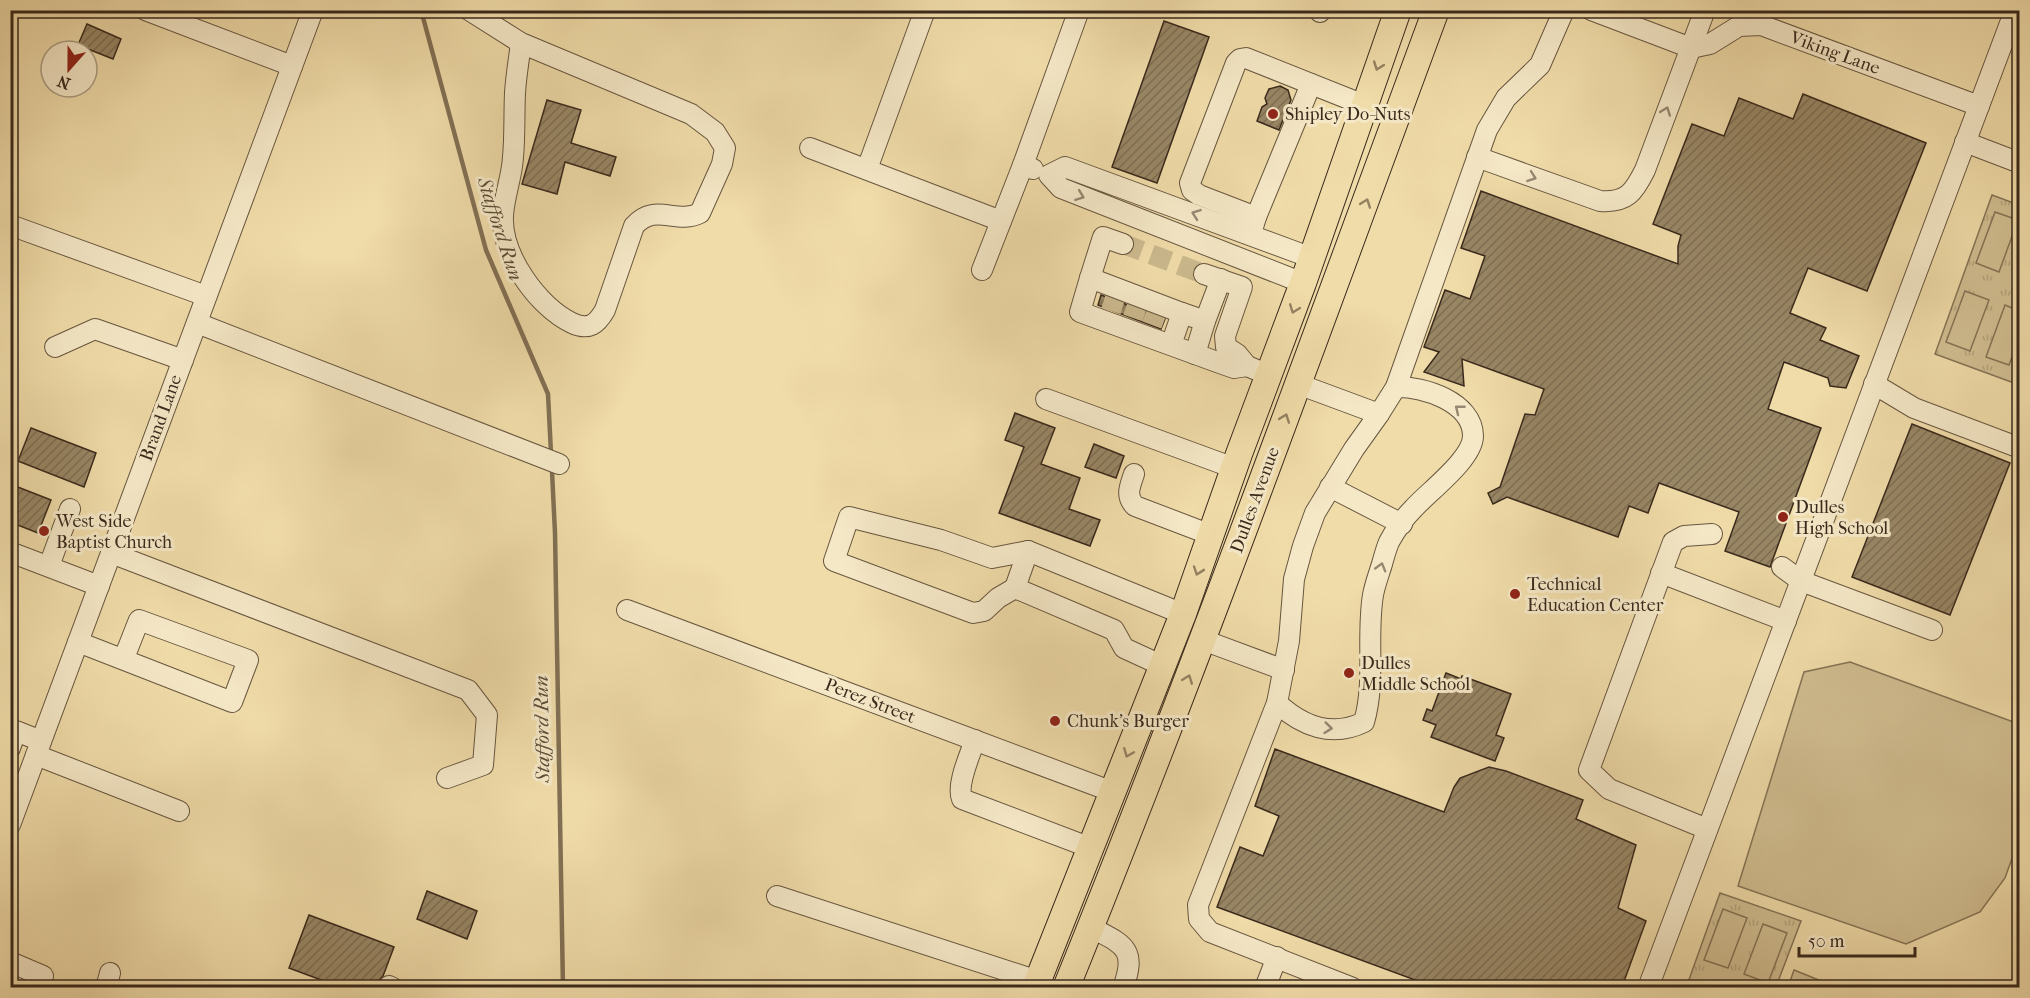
<svg xmlns="http://www.w3.org/2000/svg" width="2030" height="998" font-family="'IM FELL French Canon',serif">
	<defs>
		<pattern id="grass-tufts" width="24" height="20" patternUnits="userSpaceOnUse" patternTransform="scale(1.5)"><rect width="24" height="20" fill="#d1be91"/><path d="M3 7l-1-3M5 7V3M7 7l1-3M15 17l-1-3M17 17v-4M19 17l1-3" fill="none" stroke="#b4a37c"/></pattern>
		<pattern id="building-hatch" width="6" height="6" patternUnits="userSpaceOnUse" patternTransform="scale(1.5)"><rect width="6" height="6" fill="#988665"/><path d="M-1 1l2-2M0 6l6-6M5 7l2-2" fill="none" stroke="#7d6e52"/></pattern>
	</defs>
	<rect width="100%" height="100%" fill="#f0dca9"/>
	<filter id="stains"><feTurbulence type="fractalNoise" baseFrequency=".00333" numOctaves="4"/><feColorMatrix values="0 0 0 0 .2 0 0 0 0 .09 0 0 0 0 .02 0 0 0 .5 -.17"/></filter>
	<radialGradient id="worn" r=".72"><stop offset=".6" stop-color="#630" stop-opacity="0"/><stop offset="1" stop-color="#630" stop-opacity=".3"/></radialGradient>
	<g fill="url(#grass-tufts)" stroke="#857456" stroke-width="1.5">
		<polygon points="1992,195 2019,205 2020,368 2014,383 1935,354"/>
		<polygon points="1720,893 1801,921 1776,987 1686,988"/>
	</g>
	<g fill="#d1be91" stroke="#857456" stroke-width="1.5">
		<polygon points="1995,212 2018,220 1999,272 1976,263"/>
		<polygon points="1965,291 1989,300 1970,351 1946,342"/>
		<polygon points="2005,305 2019,311 2019,338 2009,365 1986,357"/>
		<polygon points="1850,662 2019,724 2019,839 2005,878 1980,912 1906,944 1738,886 1804,672"/>
		<polygon points="1723,909 1747,918 1728,968 1704,960"/>
		<polygon points="1763,924 1787,933 1768,983 1744,974"/>
		<polygon points="1794,970 1836,987 1788,987"/>
	</g>
	<g fill="none" stroke-linecap="round" stroke-linejoin="round">
		<g stroke="#827054" stroke-width="4.5">
			<polyline points="421,10 486,250 548,394 551,453"/>
			<polyline points="552,471 555,533 563,988"/>
		</g>
	</g>
	<g fill="url(#building-hatch)" stroke="#39291c" stroke-width="1.5">
		<polygon points="1164,21 1209,37 1157,183 1112,167"/>
		<polygon points="87,24 121,39 113,59 78,45"/>
		<polygon points="1280,86 1288,90 1291,100 1279,130 1257,121 1262,107 1267,104 1265,98 1269,89"/>
		<polygon points="1803,94 1926,143 1867,291 1808,268 1790,313 1826,328 1820,340 1859,356 1846,388 1830,386 1828,378 1784,362 1768,409 1821,428 1770,567 1725,551 1739,512 1659,483 1648,513 1629,506 1618,537 1507,497 1493,504 1488,493 1500,487 1525,414 1535,415 1544,389 1462,359 1464,386 1424,372 1439,352 1424,347 1445,290 1470,299 1485,256 1461,248 1481,191 1678,264 1678,246 1681,235 1653,224 1692,124 1724,136 1739,98 1793,119"/>
		<polygon points="547,100 581,110 571,143 616,157 610,176 565,162 557,194 522,184"/>
		<polygon points="1101,295 1165,319 1161,329 1098,305"/>
		<polygon points="1015,413 1055,428 1041,464 1080,478 1069,509 1100,520 1090,546 999,513 1024,447 1005,440"/>
		<polygon points="1912,424 2010,463 1950,615 1852,577"/>
		<polygon points="31,428 96,453 84,487 18,461"/>
		<polygon points="1094,444 1124,456 1116,478 1085,467"/>
		<polygon points="10,484 51,500 38,533 10,522"/>
		<polygon points="1446,673 1461,679 1462,676 1511,694 1496,735 1504,738 1495,761 1431,737 1436,725 1423,720 1427,709 1432,711"/>
		<polygon points="1275,749 1444,812 1454,787 1460,778 1489,767 1506,771 1583,800 1576,819 1636,845 1618,908 1646,921 1622,987 1405,987 1405,984 1418,981 1217,907 1240,847 1263,856 1279,816 1255,806"/>
		<polygon points="427,891 477,911 467,939 417,919"/>
		<polygon points="309,915 394,947 383,976 378,981 377,987 340,987 289,968"/>
	</g>
	<g fill="none" stroke-linecap="round" stroke-linejoin="round">
		<g stroke="#cbb88d" stroke-width="20" stroke-dasharray="20 10" stroke-linecap="butt">
			<polyline points="1123,244 1204,274"/>
			<polyline points="1111,311 1115,298"/>
			<polyline points="1133,318 1137,306"/>
			<polyline points="1152,325 1156,314"/>
		</g>
		<g stroke="#67563f" stroke-width="22">
			<g id="minor">
				<polyline points="145,10 292,66"/>
				<path d="M469 10 521 43 691 114 715 132 725 148 722 164 700 213C676 225 655 202 634 226L605 310C597 324 589 331 572 323 538 307 501 255 503 216 504 196 512 177 513 157 515 136 514 114 515 93 516 76 519 59 521 43"/>
				<polyline points="1591,10 1691,48 1710,44 1739,26 1761,25 1979,106"/>
				<polyline points="1320,12 1320,10"/>
				<polyline points="1965,142 2020,163"/>
				<polyline points="810,148 1001,221"/>
				<path d="M1477 157 1600 201C1627 203 1634 192 1645 170L1705 10"/>
				<polyline points="1023,165 1079,10"/>
				<polyline points="867,169 925,10"/>
				<polyline points="1256,217 1311,84"/>
				<polyline points="10,225 206,296"/>
				<polyline points="1251,234 1256,217 1199,195 1192,190 1190,183 1236,63 1240,59 1246,58 1364,105"/>
				<polyline points="982,270 1023,165 1033,169"/>
				<polyline points="1204,274 1242,287 1225,336 1226,347 1237,354 1247,366"/>
				<polyline points="1090,278 1103,237 1123,244"/>
				<polyline points="1303,283 1061,188 1049,175 1065,167 1312,258"/>
				<polyline points="1182,313 1205,321 1195,354"/>
				<polyline points="1205,321 1221,279"/>
				<polyline points="197,323 559,464"/>
				<polyline points="1171,345 1182,313 1090,278 1080,312 1217,362 1234,368 1247,366 1269,375"/>
				<polyline points="55,347 95,329 183,360"/>
				<polyline points="1298,384 1379,414 1354,449 1315,513 1303,546 1294,579 1289,641 1277,703 1198,905 1199,919 1210,932 1353,988"/>
				<polyline points="1874,384 1914,408 2020,448"/>
				<polyline points="1046,399 1234,468"/>
				<polyline points="1379,414 1396,387 1487,130 1506,98 1540,65 1564,10"/>
				<path d="M1134 474C1130 486 1125 496 1135 506L1211 535"/>
				<polyline points="1330,487 1402,524"/>
				<polyline points="1028,551 1015,588 1114,630 1124,648 1163,666"/>
				<polyline points="10,552 99,586"/>
				<polyline points="111,553 468,690 487,715 483,765 447,778"/>
				<polyline points="49,566 70,509"/>
				<polyline points="1782,567 1801,581 1932,630"/>
				<polyline points="1661,573 1786,621"/>
				<polyline points="1015,588 998,598 984,611 973,613 834,561 849,517 941,540 992,558 1028,551 1183,614"/>
				<polyline points="627,610 1113,792"/>
				<polyline points="1203,640 1284,670"/>
				<polyline points="78,642 232,702 248,660 139,620 124,658"/>
				<path d="M1277 703C1302 726 1332 738 1364 722 1376 681 1366 637 1373 595 1375 584 1379 574 1382 564 1384 557 1386 549 1389 542 1395 531 1404 518 1413 509 1428 492 1473 459 1473 436 1473 402 1423 386 1396 387"/>
				<path d="M975 740C970 755 956 785 962 799L1091 848"/>
				<polyline points="10,748 16,731 41,741"/>
				<polyline points="36,755 179,811"/>
				<polyline points="10,825 313,10"/>
				<polyline points="1707,829 1609,789 1589,770 1673,542 1684,536 1712,534"/>
				<polyline points="777,896 1038,981"/>
				<path d="M1090 927C1122 944 1138 947 1123 988"/>
				<polyline points="10,962 43,976"/>
				<polyline points="389,986 393,988"/>
				<polyline points="106,988 110,973"/>
				<polyline points="1265,988 1277,957"/>
				<polyline points="1648,988 2015,10"/>
			</g>
		</g>
		<g stroke="#39291c" stroke-width="28">
			<g id="major">
				<polyline points="1035,988 1183,614 1239,454 1303,283 1398,10"/>
				<path d="M1066 988C1197 665 1315 337 1436 10"/>
			</g>
		</g>
		<use href="#minor" stroke="#f5e8c7" stroke-width="20"/>
		<use href="#major" stroke="#f0dca9" stroke-width="26"/>
	</g>
	<defs><path id="oneway-chevron" d="M-2-3.5L2.5 0L-2 3.5" fill="none" stroke-width="1.6" stroke-linecap="round" stroke-linejoin="round" transform="scale(1.5)"/></defs>
	<g stroke="#948262">
		<use href="#oneway-chevron" transform="translate(1378 66) rotate(110)"/>
		<use href="#oneway-chevron" transform="translate(1366 203) rotate(-70)"/>
		<use href="#oneway-chevron" transform="translate(1294 309) rotate(111)"/>
		<use href="#oneway-chevron" transform="translate(1285 418) rotate(-70)"/>
		<use href="#oneway-chevron" transform="translate(1198 571) rotate(109)"/>
		<use href="#oneway-chevron" transform="translate(1188 679) rotate(-69)"/>
		<use href="#oneway-chevron" transform="translate(1128 753) rotate(112)"/>
	</g>
	<g stroke="#978872">
		<use href="#oneway-chevron" transform="translate(1666 111) rotate(-70)"/>
		<use href="#oneway-chevron" transform="translate(1532 177) rotate(20)"/>
		<use href="#oneway-chevron" transform="translate(1080 196) rotate(21)"/>
		<use href="#oneway-chevron" transform="translate(1196 214) rotate(-160)"/>
		<use href="#oneway-chevron" transform="translate(1459 409) rotate(-141)"/>
		<use href="#oneway-chevron" transform="translate(1381 567) rotate(-74)"/>
		<use href="#oneway-chevron" transform="translate(1328 728) rotate(6)"/>
	</g>
	<g fill="#8f2418" stroke="#f5e8c7" stroke-width="2">
		<circle cx="1273" cy="114" r="6"/>
		<circle cx="1783" cy="517" r="6"/>
		<circle cx="44" cy="531" r="6"/>
		<circle cx="1515" cy="594" r="6"/>
		<circle cx="1349" cy="673" r="6"/>
		<circle cx="1055" cy="721" r="6"/>
	</g>
	<g text-anchor="middle" dominant-baseline="central" stroke-width="6" stroke-linejoin="round" paint-order="stroke">
		<g font-size="18" fill="#39291c" stroke="#f5e8c7">
			<text transform="translate(1835 53) rotate(20)">Viking Lane</text>
			<text transform="translate(161 418) rotate(-70)">Brand Lane</text>
			<text transform="translate(1255 500) rotate(-70)">Dulles Avenue</text>
			<text transform="translate(870 701) rotate(21)">Perez Street</text>
		</g>
		<g font-size="18" fill="#39291c" stroke="#f5e8c7" text-anchor="start">
			<text x="1285" y="114">Shipley Do-Nuts</text>
			<text x="1795" y="507">Dulles<tspan x="1795" dy="21">High School</tspan></text>
			<text x="56" y="521">West Side<tspan x="56" dy="21">Baptist Church</tspan></text>
			<text x="1527" y="584">Technical<tspan x="1527" dy="21">Education Center</tspan></text>
			<text x="1361" y="663">Dulles<tspan x="1361" dy="21">Middle School</tspan></text>
			<text x="1067" y="721">Chunk's Burger</text>
		</g>
		<g font-size="20" font-style="italic" fill="#5d4c38" stroke="#f5e8c7">
			<text transform="translate(500 229) rotate(72)">Stafford Run</text>
			<text transform="translate(542 729) rotate(-91)">Stafford Run</text>
		</g>
	</g>
	<rect width="2030" height="998" fill="none" stroke="#f0dca9" stroke-width="36"/>
	<rect x="12" y="12" width="2006" height="974" fill="none" stroke="#39291c" stroke-width="3"/>
	<rect x="18" y="18" width="1994" height="962" fill="none" stroke="#39291c" stroke-width="1.5"/>
	<g transform="translate(69 69) rotate(201)"><circle r="28" fill="#f5e8c7" stroke="#aa9c83" stroke-width="1.5"/>
	<path d="M0-4.5L10 22L0 15L-10 22Z" fill="#8f2418"/>
	<text y="-9" font-size="16" font-weight="bold" text-anchor="middle" fill="#39291c">N</text>
	</g>
	<path d="M1799 947v9h116v-9" fill="none" stroke="#39291c" stroke-width="3"/>
	<text x="1808" y="947" font-size="18" fill="#39291c" stroke="#f5e8c7" stroke-width="4.5" paint-order="stroke">50 m</text>
	<rect width="100%" height="100%" filter="url(#stains)"/>
	<rect width="100%" height="100%" fill="url(#worn)"/>
</svg>
